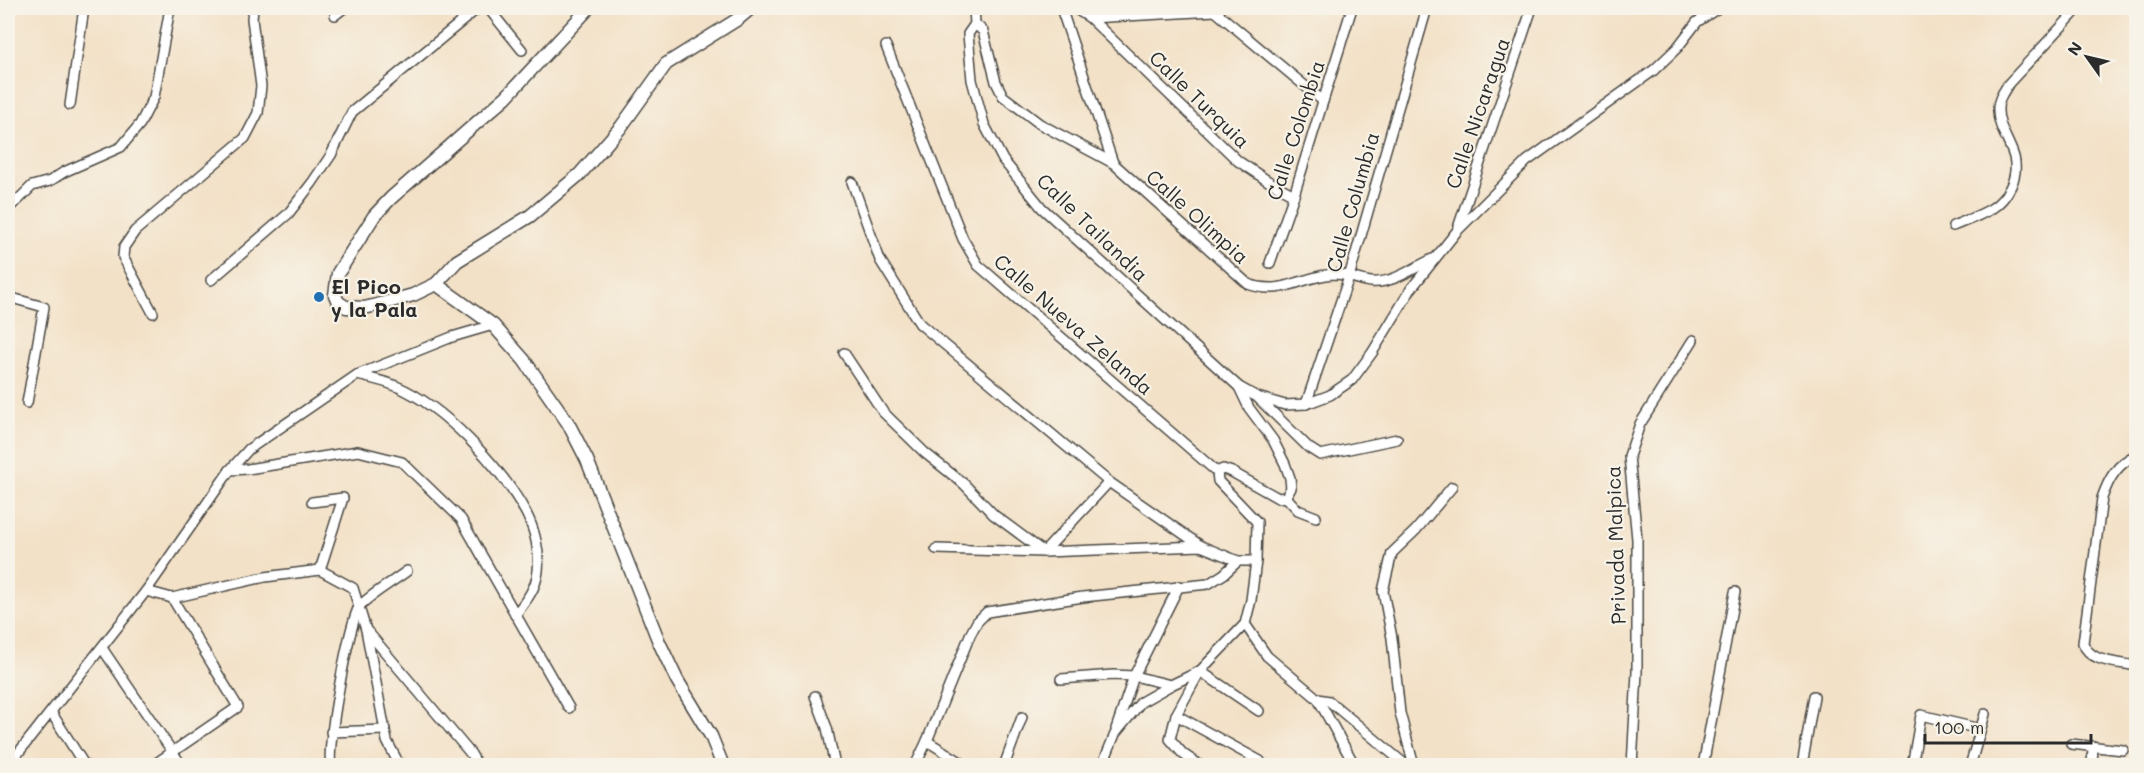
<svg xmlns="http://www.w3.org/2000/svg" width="2144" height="773" font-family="Mali,sans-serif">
	<rect width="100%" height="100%" fill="#f7f3e8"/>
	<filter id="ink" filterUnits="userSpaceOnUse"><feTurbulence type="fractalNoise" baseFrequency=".0167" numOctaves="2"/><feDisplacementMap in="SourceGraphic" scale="12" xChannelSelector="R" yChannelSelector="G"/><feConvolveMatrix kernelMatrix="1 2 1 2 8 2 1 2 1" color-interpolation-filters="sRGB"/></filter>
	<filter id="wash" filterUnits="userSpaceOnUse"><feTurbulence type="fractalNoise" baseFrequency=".008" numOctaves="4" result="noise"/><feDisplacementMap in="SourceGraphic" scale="24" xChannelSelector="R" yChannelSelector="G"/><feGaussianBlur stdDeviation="1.35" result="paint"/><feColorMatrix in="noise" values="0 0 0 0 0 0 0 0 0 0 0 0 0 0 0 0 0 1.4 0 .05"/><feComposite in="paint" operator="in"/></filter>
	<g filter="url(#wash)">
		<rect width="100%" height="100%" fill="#f3e1c7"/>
	</g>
	<g filter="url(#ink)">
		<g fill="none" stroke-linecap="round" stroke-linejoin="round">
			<g stroke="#494642" stroke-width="12">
				<g id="minor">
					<polyline points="488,8 522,50"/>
					<polyline points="974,8 975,24 968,34 972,80 984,124 1003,160 1042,208 1239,387 1257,397 1285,405 1306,404 1330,395 1352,380 1372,353 1411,289 1457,231 1527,161 1654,70 1677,48 1697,22 1718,8"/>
					<polyline points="1061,8 1113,163"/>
					<polyline points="1074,8 1090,18 1215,11 1220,8"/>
					<polyline points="1215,11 1323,101"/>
					<polyline points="335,15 344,8"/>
					<polyline points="1090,18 1238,161 1268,181 1294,195"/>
					<path d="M975 24 983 31 996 82 1003 96 1040 124 1113 163 1248 284C1283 297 1303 275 1335 274 1347 274 1359 281 1371 282 1392 284 1414 268 1432 259"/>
					<polyline points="886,46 963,239 978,265 1217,472"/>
					<polyline points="70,105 84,8"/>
					<polyline points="852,182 880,260 920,324 1109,482 1201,546"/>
					<polyline points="8,208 19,199 32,186 50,181 64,172 121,147 140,124 154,97 170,8"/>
					<path d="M1953 226C1965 221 1979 216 1991 209 2008 198 2019 177 2014 157 2009 140 1997 126 1998 108 1998 99 2004 91 2009 83L2079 8"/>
					<polyline points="1458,228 1532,8"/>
					<polyline points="1270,263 1294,195 1352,8"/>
					<polyline points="211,280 288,214 312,183 331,155 352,112 478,8"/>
					<polyline points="8,297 44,307 27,403"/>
					<polyline points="153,313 123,257 124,247 135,231 245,138 258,113 261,86 252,19 253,8"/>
					<polyline points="844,353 883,412 925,453 964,484 994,515 1044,552 1109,482"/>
					<path d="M357 375C370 378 384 381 396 386 444 406 502 468 526 513 535 530 540 552 538 571 536 589 526 601 515 615"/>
					<polyline points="1259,399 1309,448 1320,455 1397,439"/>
					<polyline points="1306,404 1349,277 1427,8"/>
					<path d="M2136 455C2117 464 2109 478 2102 498L2083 643C2090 663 2118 662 2136 666"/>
					<polyline points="230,470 248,469 358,451 402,462 461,519 569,708"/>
					<polyline points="1217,472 1223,469 1232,472 1278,498 1286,497 1291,488 1290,478 1285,464 1273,440 1249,408 1239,387"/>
					<polyline points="1286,497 1298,510 1316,517"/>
					<polyline points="312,502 343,498 320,570"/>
					<polyline points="936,549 1044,552 1201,546 1238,561 1256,561"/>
					<polyline points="146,591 172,598 265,577 320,570 353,588 366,630 387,741 400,766"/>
					<polyline points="1245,624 1267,656 1318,699 1355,766"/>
					<polyline points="368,632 471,754 478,766"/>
					<polyline points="102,648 182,766"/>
					<polyline points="1061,679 1113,675 1134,676 1171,685"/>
					<polyline points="815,696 827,728 835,766"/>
					<polyline points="1318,699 1329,701 1407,766"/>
					<polyline points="51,712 85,766"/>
					<polyline points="1176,715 1260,761"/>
					<polyline points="1116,729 1134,676 1179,586"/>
					<polyline points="331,732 385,730"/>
					<polyline points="927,741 967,766"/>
					<polyline points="2071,744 2123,750"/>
					<polyline points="8,766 146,591 203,509 230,470 249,449 357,375 452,337 493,325"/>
					<polyline points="152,766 238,707 172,598"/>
					<path d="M331 766C326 747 349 625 359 607 364 599 398 578 407 571"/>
					<polyline points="915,766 927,741 970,635 977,622 987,612 1083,597 1208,584 1224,574 1238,561"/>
					<polyline points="1004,766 1022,717"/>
					<polyline points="1102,766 1115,734 1141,702 1171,685 1200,671 1245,624 1251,600 1256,561 1257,522 1218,481 1217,472"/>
					<polyline points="1201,766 1183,754 1170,739 1176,715 1200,671 1259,711"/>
					<polyline points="1414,766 1400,713 1392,638 1383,591 1392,553 1416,530 1452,487"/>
					<polyline points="1632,766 1637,672 1637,539 1629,456 1640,424 1693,340"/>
					<polyline points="1703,766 1735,592"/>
					<polyline points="1802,766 1814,696"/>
					<polyline points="1912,766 1921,715 1980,729"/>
					<polyline points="1970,766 1985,714"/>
					<polyline points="2092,766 2093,746"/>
				</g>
			</g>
			<g stroke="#494642" stroke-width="15">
				<g id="tertiary">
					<polyline points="589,8 506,97 391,198 374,216 338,273 335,295 338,302 346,307 364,308 377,305 413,295 436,284 457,261 530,216 580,174 621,127 666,64 738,19 751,8"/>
					<polyline points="436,284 493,325 524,360 568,423 587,460 659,642 677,680 711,736 723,766"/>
				</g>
			</g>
			<use href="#minor" stroke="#fff" stroke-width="9"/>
			<use href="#tertiary" stroke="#fff" stroke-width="12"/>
		</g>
	</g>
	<circle fill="#1f6fb2" stroke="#f7f3e8" stroke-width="2" cx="319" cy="297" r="6"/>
	<g text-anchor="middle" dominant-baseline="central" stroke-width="4.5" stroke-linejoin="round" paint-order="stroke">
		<g font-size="20" fill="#2b2b2b" stroke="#f7f3e8">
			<text transform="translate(1200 99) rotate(44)">Calle Turquia</text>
			<text transform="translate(1477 113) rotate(-71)">Calle Nicaragua</text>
			<text transform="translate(1295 130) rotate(-72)">Calle Colombia</text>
			<text transform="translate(1352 202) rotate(-74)">Calle Columbia</text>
			<text transform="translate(1198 216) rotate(42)">Calle Olimpia</text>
			<text transform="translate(1093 227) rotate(44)">Calle Tailandia</text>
			<text transform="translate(1074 324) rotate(41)">Calle Nueva Zelanda</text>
			<text transform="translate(1615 545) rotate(-92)">Privada Malpica</text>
		</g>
		<g font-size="20" font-weight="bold" fill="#2b2b2b" stroke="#f7f3e8" text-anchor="start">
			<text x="331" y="286">El Pico<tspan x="331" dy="23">y la Pala</tspan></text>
		</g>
	</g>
	<rect width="2144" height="773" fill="none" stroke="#f7f3e8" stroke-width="30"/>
	<g transform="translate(2087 57) rotate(304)" stroke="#f7f3e8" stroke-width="4.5" paint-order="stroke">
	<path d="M0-4.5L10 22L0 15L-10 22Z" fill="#2b2b2b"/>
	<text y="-9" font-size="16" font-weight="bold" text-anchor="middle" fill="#2b2b2b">N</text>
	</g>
	<path d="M1925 734v9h166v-9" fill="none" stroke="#2b2b2b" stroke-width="3"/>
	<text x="1934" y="734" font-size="18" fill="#2b2b2b" stroke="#f7f3e8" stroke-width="4.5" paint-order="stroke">100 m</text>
</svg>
